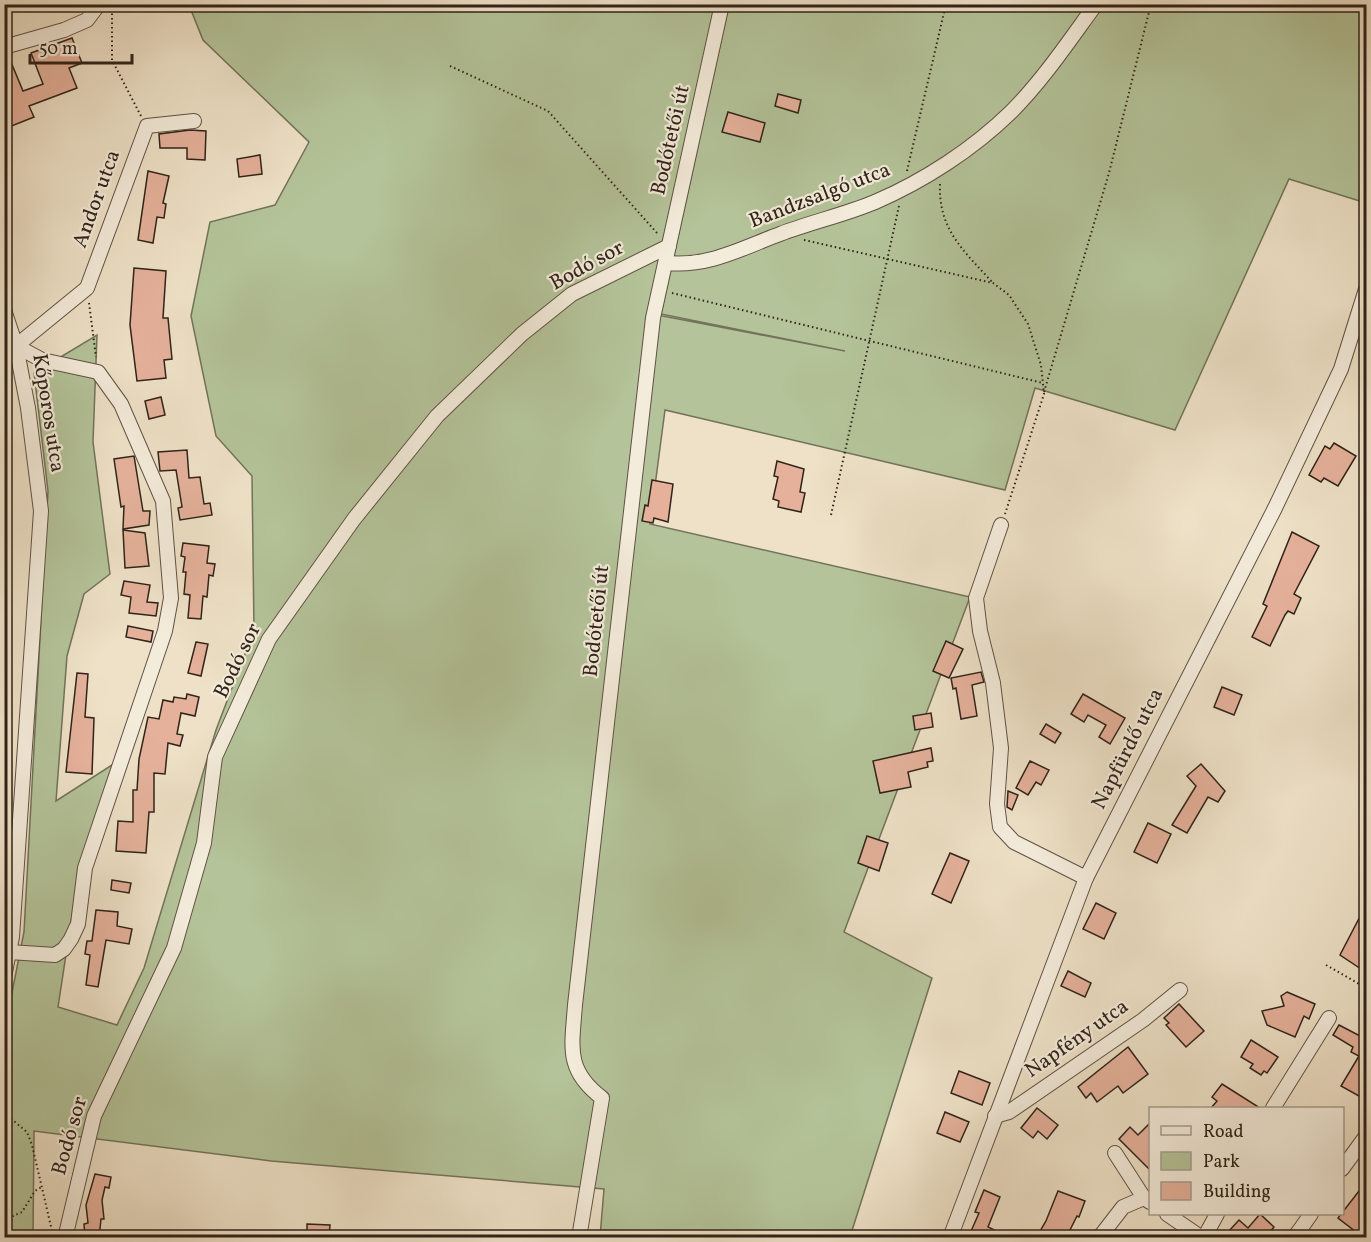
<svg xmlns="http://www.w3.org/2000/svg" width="1371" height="1242" font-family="Vollkorn,serif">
	<rect width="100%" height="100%" fill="#eee1c7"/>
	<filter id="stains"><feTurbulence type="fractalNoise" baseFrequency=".00333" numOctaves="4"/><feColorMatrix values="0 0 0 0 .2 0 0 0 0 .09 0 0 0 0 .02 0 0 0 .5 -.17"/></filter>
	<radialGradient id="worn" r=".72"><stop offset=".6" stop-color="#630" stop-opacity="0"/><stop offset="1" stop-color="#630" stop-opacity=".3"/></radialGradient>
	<polygon fill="#b4c399" stroke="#72735a" stroke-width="1.5" points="189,5 728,5 657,315 845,351 661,314 729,5 1366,5 1366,203 1289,179 1175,430 1035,388 1005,490 665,410 650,524 970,597 844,932 932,978 850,1237 600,1237 604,1189 271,1161 34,1131 33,1237 5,1238 5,1028 24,932 48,491 34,373 97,335 93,442 110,574 84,594 67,656 56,801 115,763 75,896 58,1007 117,1025 144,968 216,730 254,630 252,476 216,436 191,316 210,222 275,205 309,142 203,40"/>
	<g fill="#e5b19b" stroke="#30231a" stroke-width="1.5">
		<polygon points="72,38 82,63 69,68 77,88 29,106 34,117 4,129 4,56 8,55 23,91 43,84 31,53"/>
		<polygon points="778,94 801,100 798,113 775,106"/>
		<polygon points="728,112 765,123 760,142 722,132"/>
		<polygon points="190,130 206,131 205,160 187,159 187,148 160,148 159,134"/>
		<polygon points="260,155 262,174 239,177 237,159"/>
		<polygon points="148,171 169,176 163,203 166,204 164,218 157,217 153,243 138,240"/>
		<polygon points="134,268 166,271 163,318 168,318 172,359 164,360 166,378 137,381 130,325"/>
		<polygon points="161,397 165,415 149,419 145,401"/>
		<polygon points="1334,443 1356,456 1338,486 1324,478 1321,482 1309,475 1325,446 1330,449"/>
		<polygon points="187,450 189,478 200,477 204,504 210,503 212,515 180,520 178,508 182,507 176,470 160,471 158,452"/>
		<polygon points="134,456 143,511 150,511 149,525 123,529 124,506 121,507 114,459"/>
		<polygon points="777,461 804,469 800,492 805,493 801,512 778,507 779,501 773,499 778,477 774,476"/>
		<polygon points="652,480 673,484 668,522 654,518 653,523 642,521 645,505 648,506"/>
		<polygon points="123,530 145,533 149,566 125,568"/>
		<polygon points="1292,532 1319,546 1294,594 1301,598 1294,614 1288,611 1285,615 1270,646 1252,637 1267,606 1263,604"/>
		<polygon points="183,543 209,546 207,563 215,564 213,576 209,575 207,597 203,596 201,619 188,618 190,595 184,594 186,572 183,572 185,557 181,556"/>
		<polygon points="124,581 150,585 147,602 158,603 156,616 129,613 131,597 121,595"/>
		<polygon points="128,626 153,631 151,642 126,637"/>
		<polygon points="946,641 963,649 949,678 933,671"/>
		<polygon points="196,642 208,644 201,676 188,673"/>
		<polygon points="981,672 984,682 972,685 977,716 961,719 956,688 953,689 951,678"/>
		<polygon points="77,673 88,674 85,717 94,718 92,774 66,772"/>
		<polygon points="1222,687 1242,695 1234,715 1214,707"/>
		<polygon points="187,694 199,697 195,716 181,713 177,734 183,735 180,746 168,743 165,774 154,773 154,812 149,812 146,853 116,851 118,821 133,822 133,790 137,790 139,759 148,717 159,719 163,700 173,702 174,697 186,699"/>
		<polygon points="1083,694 1125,718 1110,744 1099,737 1106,725 1088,715 1084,722 1071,714"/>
		<polygon points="931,713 933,727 915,730 913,716"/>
		<polygon points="1046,724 1061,733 1055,743 1040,734"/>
		<polygon points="931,748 933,761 927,762 928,767 908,772 911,787 880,793 873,761"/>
		<polygon points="1030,761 1049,770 1041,785 1036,782 1028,795 1016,788"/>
		<polygon points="1201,764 1225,791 1218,802 1208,797 1187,833 1172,825 1196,786 1187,776"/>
		<polygon points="1008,791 1018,795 1012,810 1007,807"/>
		<polygon points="1148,823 1171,834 1157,863 1134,852"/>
		<polygon points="867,836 888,843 879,871 858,863"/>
		<polygon points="950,853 969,861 951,903 932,894"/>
		<polygon points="112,880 131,883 129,893 111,890"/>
		<polygon points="1096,903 1116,913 1104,939 1083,929"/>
		<polygon points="1366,905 1366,959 1361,969 1340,955"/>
		<polygon points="96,910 118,912 117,926 132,929 129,944 106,940 98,987 86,985 90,955 85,954 87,941 92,941"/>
		<polygon points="1068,971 1091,983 1085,997 1061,986"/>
		<polygon points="1287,992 1315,1004 1309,1019 1304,1016 1295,1037 1267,1025 1262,1011 1284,1006 1281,996"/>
		<polygon points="1179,1004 1204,1031 1186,1047 1166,1025 1169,1023 1164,1018"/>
		<polygon points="1339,1025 1360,1036 1366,1025 1366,1100 1341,1086 1359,1056 1351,1052 1353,1047 1333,1035"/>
		<polygon points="1251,1040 1278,1057 1267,1073 1264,1071 1261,1075 1250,1068 1253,1064 1241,1057"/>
		<polygon points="1128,1047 1148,1074 1123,1093 1118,1086 1097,1102 1091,1093 1086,1098 1078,1087"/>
		<polygon points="959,1071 990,1083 982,1105 951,1093"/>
		<polygon points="1222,1084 1260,1108 1211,1108 1217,1101 1212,1097"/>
		<polygon points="1037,1108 1058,1125 1047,1139 1038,1131 1033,1138 1021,1128"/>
		<polygon points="945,1112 969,1122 960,1142 937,1133"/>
		<polygon points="1150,1123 1150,1170 1119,1139 1130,1127 1138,1135"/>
		<polygon points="95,1174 111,1177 109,1188 105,1187 102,1200 104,1219 101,1219 99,1238 85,1238 84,1224 88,1223 86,1205"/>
		<polygon points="1366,1182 1366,1238 1364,1238 1338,1218"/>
		<polygon points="984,1190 1000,1197 988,1227 1011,1238 968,1238 979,1213 975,1212"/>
		<polygon points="1058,1191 1085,1201 1079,1217 1077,1216 1066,1238 1036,1238 1046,1221"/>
		<polygon points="1260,1214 1274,1227 1265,1238 1237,1238 1229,1231 1239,1220 1248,1228"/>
		<polygon points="307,1224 330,1225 329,1238 307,1238"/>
	</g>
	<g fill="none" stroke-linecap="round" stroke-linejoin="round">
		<g stroke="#605245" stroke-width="16">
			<g id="minor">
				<polyline points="4,47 64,30 87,20 99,4"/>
				<path d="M667 263C709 267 742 248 780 234 811 222 844 215 875 202 924 181 973 149 1011 112 1043 80 1069 41 1096 4"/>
				<polyline points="4,310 16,346 28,408 41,511 12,937 4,977"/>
				<polyline points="4,349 16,346 87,288 147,126 194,121"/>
				<polyline points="1001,525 976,598 980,631 993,683 1001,748 997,804 1000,827 1014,842 1086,878"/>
				<polyline points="9,952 55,955 64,949 71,939 78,924 85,868 165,631 171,598 163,501 121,404 98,372 42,360 16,346"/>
				<polyline points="1273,1108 1329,1018"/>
				<polyline points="995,1116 1009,1112 1143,1020 1180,990"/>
				<polyline points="1115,1153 1144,1198 1150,1202"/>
				<polyline points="1342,1169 1366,1136"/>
				<polyline points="1167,1214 1202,1238"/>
				<polyline points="65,1238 94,1116 174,948 204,843 215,757 269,639 354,519 437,416 522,334 572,294 669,246"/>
				<path d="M579 1238 602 1098C565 1070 572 1047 575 1005L653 318 722 4"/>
				<polyline points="950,1238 1086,878 1275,508 1341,369 1366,289"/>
				<polyline points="1099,1238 1123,1207 1144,1198"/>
				<polyline points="1204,1238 1217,1214"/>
				<polyline points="1294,1238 1311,1214"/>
			</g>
		</g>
		<g stroke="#30231a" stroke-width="2" stroke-dasharray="1.5 3" stroke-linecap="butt">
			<polyline points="112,9 112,60 141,116"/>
			<polyline points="450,66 548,111 657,233"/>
			<polyline points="907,171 946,4"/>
			<path d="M940 184C938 230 965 252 993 283"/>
			<polyline points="804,240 993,283 1009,295 1028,324 1041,365 1044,394 1005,514"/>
			<polyline points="672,293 1043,383"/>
			<polyline points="89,303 96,357"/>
			<polyline points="1044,392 1109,173 1151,4"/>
			<polyline points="831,515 899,206"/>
			<polyline points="1326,965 1366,988"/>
			<polyline points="4,1113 27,1132 32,1145 52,1231"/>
			<polyline points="4,1220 22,1212 35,1191 43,1186"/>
		</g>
		<use href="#minor" stroke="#f4ecdb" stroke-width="14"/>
	</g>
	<g text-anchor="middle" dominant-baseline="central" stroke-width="4.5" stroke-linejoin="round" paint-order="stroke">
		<g font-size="21" fill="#30231a" stroke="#f4ecdb">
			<text transform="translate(671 140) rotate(-77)">Bodótetői út</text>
			<text transform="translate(820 196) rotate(-21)">Bandzsalgó utca</text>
			<text transform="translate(97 199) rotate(-70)">Andor utca</text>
			<text transform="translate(587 266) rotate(-29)">Bodó sor</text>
			<text transform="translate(48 413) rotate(81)">Kőporos utca</text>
			<text transform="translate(597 621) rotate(-84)">Bodótetői út</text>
			<text transform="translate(238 661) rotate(-64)">Bodó sor</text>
			<text transform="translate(1128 749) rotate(-63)">Napfürdő utca</text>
			<text transform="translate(1077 1039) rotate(-35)">Napfény utca</text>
			<text transform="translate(70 1136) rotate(-74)">Bodó sor</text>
		</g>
	</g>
	<rect width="1371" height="1242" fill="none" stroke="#eee1c7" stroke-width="24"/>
	<rect x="6" y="6" width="1359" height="1230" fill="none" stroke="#30231a" stroke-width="3"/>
	<rect x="12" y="12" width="1347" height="1218" fill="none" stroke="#30231a" stroke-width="1.5"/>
	<rect x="1149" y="1107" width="195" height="108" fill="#f4ecdb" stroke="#a69c8e" stroke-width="1.5"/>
	<rect x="1161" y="1126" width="30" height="9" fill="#f4ecdb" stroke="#a69c8e" stroke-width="1.5"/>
	<text x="1203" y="1137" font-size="18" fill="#30231a">Road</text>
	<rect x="1161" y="1152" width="30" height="18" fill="#b4c399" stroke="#a69c8e" stroke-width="1.5"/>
	<text x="1203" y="1167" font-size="18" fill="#30231a">Park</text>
	<rect x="1161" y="1182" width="30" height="18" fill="#e5b19b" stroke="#a69c8e" stroke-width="1.5"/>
	<text x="1203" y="1197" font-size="18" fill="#30231a">Building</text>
	<path d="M30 54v9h102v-9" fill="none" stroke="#30231a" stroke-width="3"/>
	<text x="39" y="54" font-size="18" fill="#30231a" stroke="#f4ecdb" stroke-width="4.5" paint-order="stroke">50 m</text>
	<rect width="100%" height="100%" filter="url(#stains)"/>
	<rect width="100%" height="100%" fill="url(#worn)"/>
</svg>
